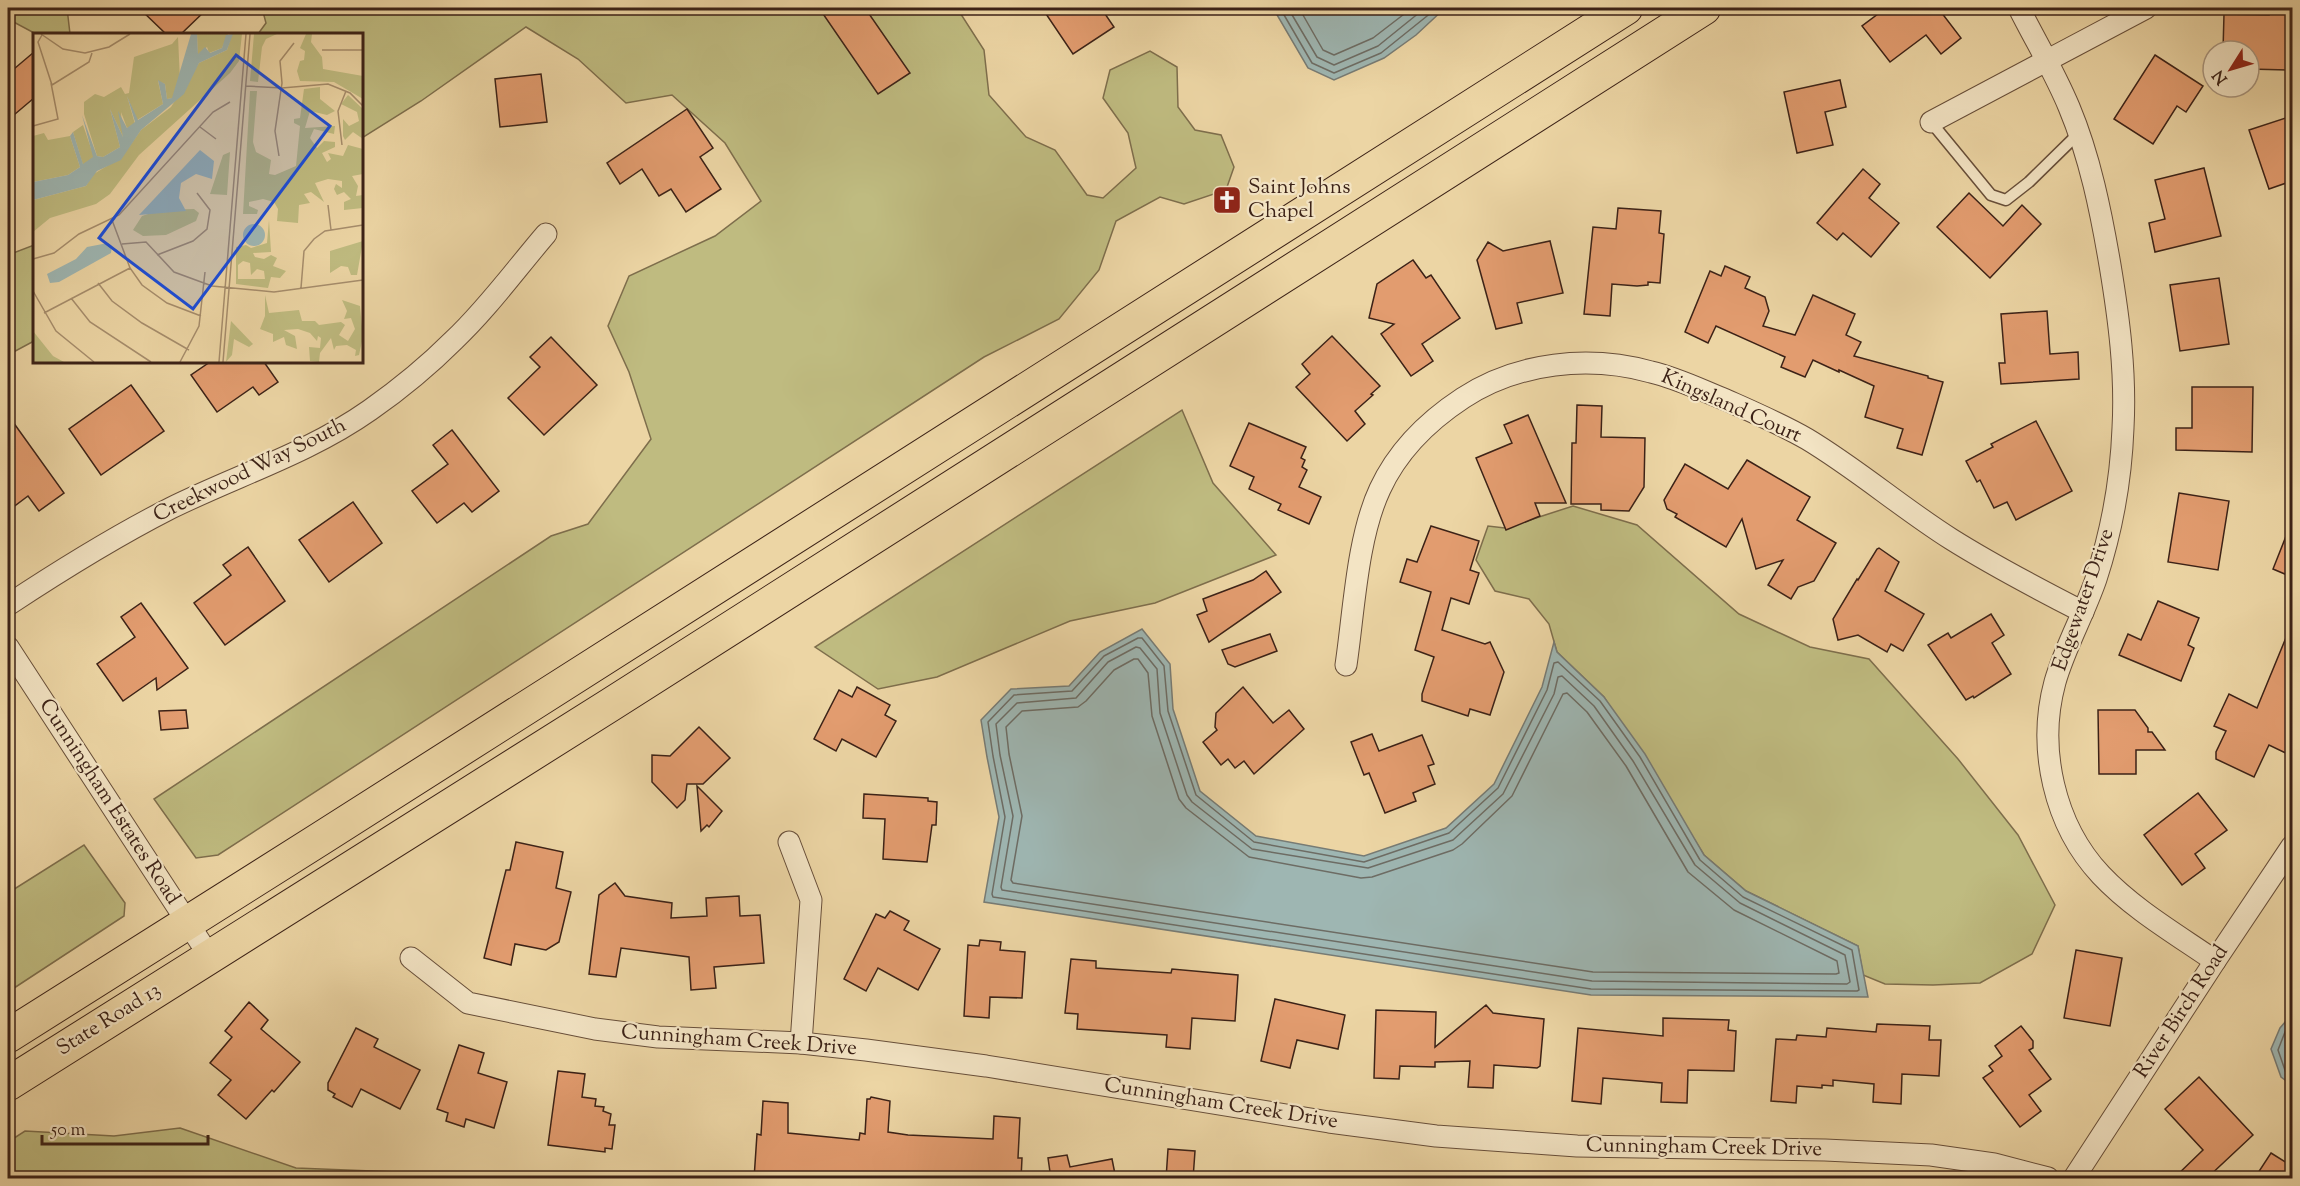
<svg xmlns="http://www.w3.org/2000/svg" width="2300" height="1186" font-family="'Sorts Mill Goudy',serif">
	<rect width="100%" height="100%" fill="#ecd5a4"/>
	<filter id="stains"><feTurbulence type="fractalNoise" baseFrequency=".00333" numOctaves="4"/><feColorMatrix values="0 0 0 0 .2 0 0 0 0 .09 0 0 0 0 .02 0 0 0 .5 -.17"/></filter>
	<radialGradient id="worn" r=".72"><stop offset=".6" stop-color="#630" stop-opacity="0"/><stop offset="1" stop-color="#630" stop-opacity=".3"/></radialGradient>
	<g fill="#bfbb80" stroke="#7e6e4c" stroke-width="1.5">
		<polygon points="8,8 67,8 70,34 36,34 8,19"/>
		<polygon points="262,8 957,8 984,50 989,95 1026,137 1055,150 1087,195 1103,198 1136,168 1128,133 1103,98 1110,70 1150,51 1177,67 1178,107 1195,130 1221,135 1234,167 1226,190 1184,204 1160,197 1116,221 1099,270 1059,319 984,357 218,855 196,858 154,799 551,536 588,524 651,439 629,372 608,326 629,276 715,236 761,201 725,143 672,95 626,103 578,59 526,27 421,101 362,138 362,34 258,34 266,23"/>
		<polygon points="34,245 34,341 8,355 8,255"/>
		<polygon points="1182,410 1213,483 1276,555 1155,603 1070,621 937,677 878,689 815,647"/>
		<polygon points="1573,506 1637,525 1739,614 1810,647 1869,659 1958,759 2018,835 2055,905 2032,954 1980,983 1933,985 1885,984 1863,975 1858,946 1746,891 1704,855 1604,697 1557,652 1549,624 1529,599 1495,591 1476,560 1488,526 1505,528"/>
		<polygon points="84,845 125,903 124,916 8,992 8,893"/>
		<polygon points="180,1128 296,1168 423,1173 438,1178 8,1178 8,1142 25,1131 114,1136"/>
	</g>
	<g fill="#9eb6b2" stroke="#777b74" stroke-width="1.5">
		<polygon points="1273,8 1445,8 1416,35 1384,58 1334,80 1308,68"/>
		<polygon points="1142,629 1170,664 1173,709 1200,791 1256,836 1364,856 1446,828 1494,784 1542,687 1554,642 1557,652 1604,697 1645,754 1704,855 1746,891 1858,946 1868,997 1591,995 984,902 999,817 987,757 981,720 1011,689 1069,686 1100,652"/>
		<polygon points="2292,1014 2292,1085 2281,1077 2271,1049 2280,1028"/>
	</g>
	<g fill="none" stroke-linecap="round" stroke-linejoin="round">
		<g stroke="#6d6c64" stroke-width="1.5">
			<polyline points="1280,8 1312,63 1334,73 1381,53 1437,8"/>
			<polyline points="1288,8 1317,57 1334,65 1378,46 1425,8"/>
			<polyline points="1299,8 1323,50 1334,55 1373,38 1412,8"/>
			<polygon points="1138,638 1142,638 1164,666 1168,711 1196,795 1254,842 1364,862 1449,833 1498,788 1547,690 1554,663 1558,662 1600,701 1640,757 1700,860 1743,897 1852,950 1859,990 1857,991 1591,989 993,897 992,894 1005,817 993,756 988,722 1014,695 1072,691 1104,656"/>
			<polygon points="1136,647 1140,648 1157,669 1160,713 1187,795 1192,802 1252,849 1368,868 1453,840 1503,794 1554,694 1558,677 1562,676 1594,706 1633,761 1695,865 1740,903 1845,955 1850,982 1847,984 1592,981 1002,890 1001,887 1013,816 1000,755 996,724 1017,703 1076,698 1108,662"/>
			<polygon points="1134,659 1138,659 1148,673 1152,716 1179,799 1186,808 1249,857 1361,878 1372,877 1453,850 1462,844 1512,796 1563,694 1567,693 1587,712 1626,766 1688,872 1734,910 1837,961 1839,973 1836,974 1593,972 1013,883 1011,880 1022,816 1009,754 1006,727 1022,711 1078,707 1086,701 1114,670"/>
			<polyline points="2292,1023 2285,1032 2278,1050 2286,1073 2292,1078"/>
		</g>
	</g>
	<g fill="#e29c6f" stroke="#3c2217" stroke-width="1.5">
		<polygon points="139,8 208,8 181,34 166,34"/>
		<polygon points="819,8 865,8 910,73 878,94"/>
		<polygon points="1042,8 1101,8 1114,27 1073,54"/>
		<polygon points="1886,8 1938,8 1961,38 1941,54 1926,35 1890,62 1862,26"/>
		<polygon points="2269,8 2292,8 2292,70 2249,69 2249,51 2223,51 2224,14 2269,15"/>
		<polygon points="34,52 34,98 8,120 8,74"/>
		<polygon points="2155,55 2203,86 2186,112 2177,106 2153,144 2114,119"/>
		<polygon points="541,74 547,122 500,127 495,79"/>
		<polygon points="1840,80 1846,107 1825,112 1833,145 1797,153 1784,92"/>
		<polygon points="687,109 713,148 700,157 721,189 686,212 671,189 659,196 642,169 620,184 607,163"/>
		<polygon points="2292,116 2292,181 2269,189 2249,130"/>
		<polygon points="2204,168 2221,236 2155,252 2149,223 2165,219 2155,180"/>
		<polygon points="1863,169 1880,184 1869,198 1899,223 1871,257 1843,233 1837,240 1817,223"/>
		<polygon points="1969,193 2003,226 2022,205 2041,224 1990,278 1937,227"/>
		<polygon points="1618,208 1661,211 1659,233 1664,234 1660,283 1648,282 1648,285 1637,286 1612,284 1610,316 1584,314 1593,227 1616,229"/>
		<polygon points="1550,241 1563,293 1517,303 1522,323 1496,329 1477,260 1488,242 1503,251"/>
		<polygon points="1413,260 1426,278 1431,275 1460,318 1422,344 1433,361 1411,376 1381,334 1394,324 1369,318 1377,284"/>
		<polygon points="1725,266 1750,277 1745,288 1765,297 1769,311 1763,326 1795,335 1813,295 1855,314 1846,335 1861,342 1854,356 1928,376 1928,378 1943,382 1922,455 1897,448 1903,429 1865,417 1874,386 1839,370 1839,372 1813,360 1805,377 1781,367 1785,357 1716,326 1708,343 1685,332 1710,271 1721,276"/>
		<polygon points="2219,278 2229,344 2180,351 2170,285"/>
		<polygon points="2047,311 2050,354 2078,352 2079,379 2001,384 1999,363 2005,363 2001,314"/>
		<polygon points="1332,336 1380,386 1371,394 1373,395 1355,411 1365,424 1347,441 1296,387 1310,374 1302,364"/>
		<polygon points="551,337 597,385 544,435 508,398 540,367 530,357"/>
		<polygon points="210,362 264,362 278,382 259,395 253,387 217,412 191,375"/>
		<polygon points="131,385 164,431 101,475 69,429"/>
		<polygon points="2192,387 2253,387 2252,452 2176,450 2176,428 2192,428"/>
		<polygon points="1577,405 1602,406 1601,437 1645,438 1644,487 1629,511 1601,510 1601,504 1571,504 1572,443 1576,443"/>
		<polygon points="8,415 64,493 39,511 28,496 8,511"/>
		<polygon points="1528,415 1566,503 1535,503 1540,516 1506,530 1476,458 1512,443 1504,425"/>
		<polygon points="2036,421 2072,491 2016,520 2007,502 1994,508 1980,480 1977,482 1966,461 1993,447 1991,444"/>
		<polygon points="1249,423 1306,447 1301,458 1305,460 1302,467 1307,470 1299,487 1321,497 1309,524 1278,510 1281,504 1249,489 1254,477 1230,466"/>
		<polygon points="452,430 499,491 472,512 464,503 437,523 412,491 448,464 433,445"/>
		<polygon points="1747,460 1810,497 1797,520 1836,543 1814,581 1798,587 1791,599 1768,585 1783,560 1756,569 1742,519 1726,547 1675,517 1677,514 1667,509 1664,500 1685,464 1728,489"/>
		<polygon points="2179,493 2229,501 2218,570 2168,562"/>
		<polygon points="353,502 382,543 329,582 299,540"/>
		<polygon points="2292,521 2292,577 2273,569"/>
		<polygon points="1431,526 1479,541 1470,570 1479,573 1469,604 1451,598 1442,630 1485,644 1490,642 1504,672 1490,715 1470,709 1468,716 1422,701 1422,694 1434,657 1415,650 1431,592 1400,582 1407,559 1417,562"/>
		<polygon points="248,547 285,601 225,645 194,603 231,575 223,565"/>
		<polygon points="1879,548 1899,562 1885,591 1924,614 1903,651 1891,644 1887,652 1858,635 1838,640 1833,619 1857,579 1858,580 1877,549"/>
		<polygon points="1266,571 1281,592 1209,642 1197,615 1207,611 1203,599 1253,580"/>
		<polygon points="2158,601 2199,618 2188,645 2194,648 2181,681 2119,655 2128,634 2141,640"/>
		<polygon points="141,603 188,668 157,690 156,678 123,701 97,664 135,637 121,617"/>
		<polygon points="1991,614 2004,635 1992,643 2011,674 1974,698 1973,696 1966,700 1928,645 1948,633 1951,638"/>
		<polygon points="2292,623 2292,756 2269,745 2254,777 2216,759 2216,752 2226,731 2214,726 2229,694 2257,708"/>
		<polygon points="1270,634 1277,651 1235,667 1228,664 1222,650"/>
		<polygon points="857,687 890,705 885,715 896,721 876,757 842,739 836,751 814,739 839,690 852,697"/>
		<polygon points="1243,687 1273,723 1289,710 1304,729 1254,774 1244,761 1235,768 1228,759 1221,765 1203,742 1217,730 1215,727 1216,713"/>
		<polygon points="186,710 188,728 161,730 159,711"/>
		<polygon points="2098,710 2135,710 2148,728 2148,732 2152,732 2165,750 2136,750 2136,774 2099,774"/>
		<polygon points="699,727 730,758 703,784 687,784 685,800 677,808 652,782 652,755 670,756"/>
		<polygon points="1372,734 1379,751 1422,735 1434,764 1428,766 1435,784 1413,793 1416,801 1385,813 1369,773 1364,775 1351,742"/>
		<polygon points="697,786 722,811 709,827 707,825 701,831"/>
		<polygon points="2198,793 2227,830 2195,854 2205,868 2182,885 2144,835"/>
		<polygon points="864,794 928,798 928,801 937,802 936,825 932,825 927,862 883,859 885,819 863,818"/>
		<polygon points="516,842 563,852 556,888 571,892 559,942 546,950 515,944 511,965 484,958 506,870 510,870"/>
		<polygon points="615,883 625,896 672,903 671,918 707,916 706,898 739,896 740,916 760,915 764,963 714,967 716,988 691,990 689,957 621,948 616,977 589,974 599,895"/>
		<polygon points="890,911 909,921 904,930 940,949 918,990 878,968 866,991 844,979 876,914 885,918"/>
		<polygon points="980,940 1001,942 1000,950 1025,952 1022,998 990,997 989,1018 964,1016 968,945 979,946"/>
		<polygon points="2076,950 2122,958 2110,1026 2064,1018"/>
		<polygon points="1071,959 1096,961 1096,968 1171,973 1172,969 1238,975 1235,1021 1192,1018 1190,1049 1166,1047 1167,1035 1077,1029 1078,1014 1065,1013"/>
		<polygon points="1275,999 1345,1015 1338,1049 1297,1040 1290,1068 1261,1061"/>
		<polygon points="249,1002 268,1020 261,1029 300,1062 274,1092 272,1090 246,1119 218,1095 231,1080 210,1063 232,1037 225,1031"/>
		<polygon points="1486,1005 1493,1013 1544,1019 1540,1066 1537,1068 1494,1065 1493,1088 1468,1087 1470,1061 1435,1062 1435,1067 1400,1066 1399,1079 1374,1078 1376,1010 1436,1012 1435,1047"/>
		<polygon points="1663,1018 1729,1020 1728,1030 1736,1031 1734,1071 1688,1070 1687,1103 1661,1102 1662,1083 1603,1078 1601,1104 1572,1101 1578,1028 1663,1036"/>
		<polygon points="1877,1024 1930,1026 1929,1040 1941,1040 1939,1076 1902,1074 1901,1104 1873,1102 1874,1084 1833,1080 1833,1086 1822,1085 1822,1088 1797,1086 1796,1103 1771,1101 1776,1039 1796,1040 1797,1035 1826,1037 1827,1028 1876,1032"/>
		<polygon points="2021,1026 2033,1041 2033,1048 2029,1050 2051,1079 2029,1095 2041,1111 2020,1127 1983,1078 1993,1071 1989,1066 2002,1056 1995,1046"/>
		<polygon points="356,1028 378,1039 374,1047 420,1070 400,1109 361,1089 352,1107 333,1097 335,1094 328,1090 328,1083"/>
		<polygon points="459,1045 484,1053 478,1073 507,1082 494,1128 466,1119 464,1127 446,1121 448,1113 437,1109"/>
		<polygon points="558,1071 585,1074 582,1097 596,1099 595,1106 604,1107 603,1111 611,1114 609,1125 615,1125 612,1149 605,1148 605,1152 548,1145"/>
		<polygon points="2199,1077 2253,1135 2206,1179 2173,1179 2203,1150 2165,1109"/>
		<polygon points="871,1097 890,1101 888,1132 908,1135 993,1139 994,1116 1020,1118 1018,1158 1022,1158 1021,1179 754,1179 757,1134 761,1135 763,1101 788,1103 788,1133 859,1140 860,1133 865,1134 867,1099 870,1099"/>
		<polygon points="1168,1149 1195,1151 1193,1179 1166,1179"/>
		<polygon points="2271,1153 2292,1166 2292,1179 2254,1179"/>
		<polygon points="1067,1155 1070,1167 1112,1159 1116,1179 1051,1179 1048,1158"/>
	</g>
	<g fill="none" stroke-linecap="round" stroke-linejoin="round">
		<g stroke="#684f3a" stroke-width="13">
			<polyline id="lane" points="1931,122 1991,195 2006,200 2029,182 2078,134"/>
		</g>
		<g stroke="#684f3a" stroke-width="23">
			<g id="street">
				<path d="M2019 8C2035 40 2055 73 2069 107 2090 157 2101 212 2110 265 2119 319 2126 373 2123 428 2121 480 2112 530 2096 579 2084 614 2065 647 2055 682 2037 748 2054 825 2101 875 2133 909 2176 934 2215 961"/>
				<polyline points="1931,122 2146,8"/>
				<path d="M8 605C61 570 114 537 171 508 238 475 309 453 370 410 400 389 428 366 454 340 487 309 516 269 546 234"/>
				<polyline points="8,647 210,957"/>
				<path d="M1346 665C1354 611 1357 538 1380 489 1398 450 1428 421 1463 398 1518 362 1589 355 1651 372 1677 378 1701 390 1726 400 1753 412 1781 424 1807 439 1857 469 1902 508 1951 539 1994 566 2038 589 2083 612"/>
				<polyline points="789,842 811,900 801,1043"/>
				<polyline points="411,958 468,1003 595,1029 658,1037 801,1043 866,1050 986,1066 1329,1122 1436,1136 1577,1146 1825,1150 1931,1155 1994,1164 2048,1178"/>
				<polyline points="2074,1178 2215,961 2292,846"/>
			</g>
		</g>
		<g stroke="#3c2217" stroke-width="35">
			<g id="primary">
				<polyline points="8,1036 320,839 1626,8"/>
				<polyline points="8,1084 610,705 1704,8"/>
			</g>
		</g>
		<use href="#lane" stroke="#f3e4c4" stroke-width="10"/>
		<use href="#street" stroke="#f3e4c4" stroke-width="21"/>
		<use href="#primary" stroke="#ecd5a4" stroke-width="33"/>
	</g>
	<defs>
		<g id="church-square" transform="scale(1.5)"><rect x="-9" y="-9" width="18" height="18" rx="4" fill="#8f2418" stroke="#f3e4c4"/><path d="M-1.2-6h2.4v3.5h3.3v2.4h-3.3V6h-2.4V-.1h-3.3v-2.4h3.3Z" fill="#fff"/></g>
	</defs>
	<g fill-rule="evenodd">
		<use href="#church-square" x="1227" y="200"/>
	</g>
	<g text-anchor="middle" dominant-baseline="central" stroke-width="4.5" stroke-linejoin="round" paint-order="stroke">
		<g font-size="21" fill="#3c2217" stroke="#f3e4c4" text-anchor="start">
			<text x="1248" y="188">Saint Johns<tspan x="1248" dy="24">Chapel</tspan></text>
		</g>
		<g font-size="21" fill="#3c2217" stroke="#f3e4c4">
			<text transform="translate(1731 407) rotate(24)">Kingsland Court</text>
			<text transform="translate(250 471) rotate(-26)">Creekwood Way South</text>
			<text transform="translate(2084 600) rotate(-71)">Edgewater Drive</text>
			<text transform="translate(109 802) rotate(57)">Cunningham Estates Road</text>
			<text transform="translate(2182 1012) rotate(-57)">River Birch Road</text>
			<text transform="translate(109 1020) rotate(-32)">State Road 13</text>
			<text transform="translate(739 1041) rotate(4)">Cunningham Creek Drive</text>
			<text transform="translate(1221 1104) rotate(9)">Cunningham Creek Drive</text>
			<text transform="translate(1704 1148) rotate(1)">Cunningham Creek Drive</text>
		</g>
	</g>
	<g transform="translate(33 33)">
		<rect width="330" height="330" fill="#ecd5a4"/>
		<path d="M164 1H195L189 15 176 20 174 14 165 22ZM199 1H209L206 28 197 40 106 122 77 161 63 171 17 185 0 199V167L53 153 59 142 89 124 108 97 138 74 166 30 194 17ZM221 1H244L233 6 229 14 225 49 217 48ZM273 1H279L278 9 289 24 290 36 330 43V66L301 49 267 48 264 38 267 28 271 27 272 18 267 15ZM145 4 147 47 140 65 134 66 132 51 125 48 130 71 104 87 94 63 102 91 94 95 88 79 90 104 77 76 87 114 70 124 64 123 51 81V69L62 61 71 64 88 54 92 61 96 60 101 24 139 11ZM287 54V66L302 78 294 82 277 78 272 95 302 93 301 101 281 96 277 105 284 115 291 108 302 109V114L289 120 294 129 298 126 295 120 310 123 315 112 330 116V141L319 143 325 153 323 163 330 162V175L311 177V169L318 166 311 159 304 162 301 156 303 151 309 155V148L295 146 282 150 291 169 278 159 271 161 277 170 266 172 265 190 244 188 245 176 241 169 230 166 216 169V173L225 177 224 181H210L217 58H224L220 109 223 119 238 127 236 141 242 142 263 133 267 93 261 90V86L267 85 271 56ZM315 62 330 76V106L320 99 312 107 310 103V86L316 93 326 88 324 79 308 71ZM50 92 61 124 50 132 40 99ZM11 100 15 107 37 103 47 134 35 142 0 149V103ZM197 119 194 162 177 161 190 122ZM161 176 166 180 163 188 133 202 110 203 100 197 109 183 127 177ZM236 187 238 219 220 220 222 224 231 226 238 222 244 225 240 233 253 238 247 245 238 244 235 255 203 251V214L213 212 218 215 234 210ZM210 228 217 230 218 242 224 236 231 238 232 246H205V232ZM330 208 324 242H318L315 234 308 233 297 240V218ZM232 262 236 280 266 277 269 288H282L286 292 308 289 312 292 306 302 315 308 322 296 318 285 311 286 314 278 309 267 327 273 330 304 326 322 322 323 323 317 314 312 303 313 301 317 298 305 287 320 286 329 277 328 276 314 287 315 288 305 285 303 284 308 277 300 265 296 251 297 262 303 264 316 253 312 251 304 240 309V301L227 296 232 283ZM198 288 220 311 216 314 201 306 199 322 193 329ZM0 298 20 323 31 329H0Z" fill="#bfbb80" fill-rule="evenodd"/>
		<path d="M158 1H164L165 21 172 14 177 20 189 15 193 2 200 1 194 17 166 30 151 61 108 97 88 127 64 138 53 153 0 167V149L35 142 47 134 37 103 40 99 50 131 60 124 49 82 64 123 70 124 87 114 77 76 90 104 85 78 94 95 102 89 94 63 105 87 130 71 125 47 132 51 134 66 139 65ZM167 117 181 128 179 146 163 141 148 150 146 165 153 178 106 182ZM210 202a11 11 0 1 1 22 0a11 11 0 1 1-22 0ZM75 210 79 213 78 220 26 249 17 250 14 241 43 226 54 214Z" fill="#9eb6b2"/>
		<path fill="none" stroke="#a68d6c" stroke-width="1.5" d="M8 1 30 16 52 20 76 14 97 1M9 2 5 9 19 52 56 29 59 20M289 17H330M212 53 249 55 295 51 317 60 330 73M0 93 25 86 18 50M167 94 183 106M309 112 305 78 313 58M246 123 242 98 249 50 247 28 261 10M295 172 298 197M79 187 97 235 109 252 134 270 168 283M89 211 113 209 141 239 179 253 241 259 330 247M124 222 160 208 174 196 177 177 164 160M0 226 21 220 46 201 86 182 180 79 197 69M65 250 79 268 109 290 156 317M268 255 271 218 281 206 292 198 330 192M0 258 23 298 61 329M38 265 57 289 118 329M11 280 97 235M147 329 166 293 172 239M186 329 213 1M190 329 217 1"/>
		<path fill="#1d4ed8" fill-opacity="0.15" stroke="#1d4ed8" stroke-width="3" d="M203 22 297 93 160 276 66 205Z"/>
		<rect width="330" height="330" fill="none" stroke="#3c2217" stroke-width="3"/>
	</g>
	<rect width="2300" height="1186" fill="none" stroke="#ecd5a4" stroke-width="30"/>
	<rect x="9" y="9" width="2282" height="1168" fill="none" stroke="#3c2217" stroke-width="3"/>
	<rect x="15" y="15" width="2270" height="1156" fill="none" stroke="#3c2217" stroke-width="1.5"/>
	<g transform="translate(2231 69) rotate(233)"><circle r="28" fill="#f3e4c4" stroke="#aa967f" stroke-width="1.5"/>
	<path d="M0-4.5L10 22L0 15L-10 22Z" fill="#8f2418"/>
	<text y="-9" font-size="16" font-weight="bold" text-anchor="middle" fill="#3c2217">N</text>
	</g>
	<path d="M42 1135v9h166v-9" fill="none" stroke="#3c2217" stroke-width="3"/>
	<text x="51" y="1135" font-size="18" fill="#3c2217" stroke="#f3e4c4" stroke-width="4.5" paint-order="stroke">50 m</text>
	<rect width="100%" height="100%" filter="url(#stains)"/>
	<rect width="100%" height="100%" fill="url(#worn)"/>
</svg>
